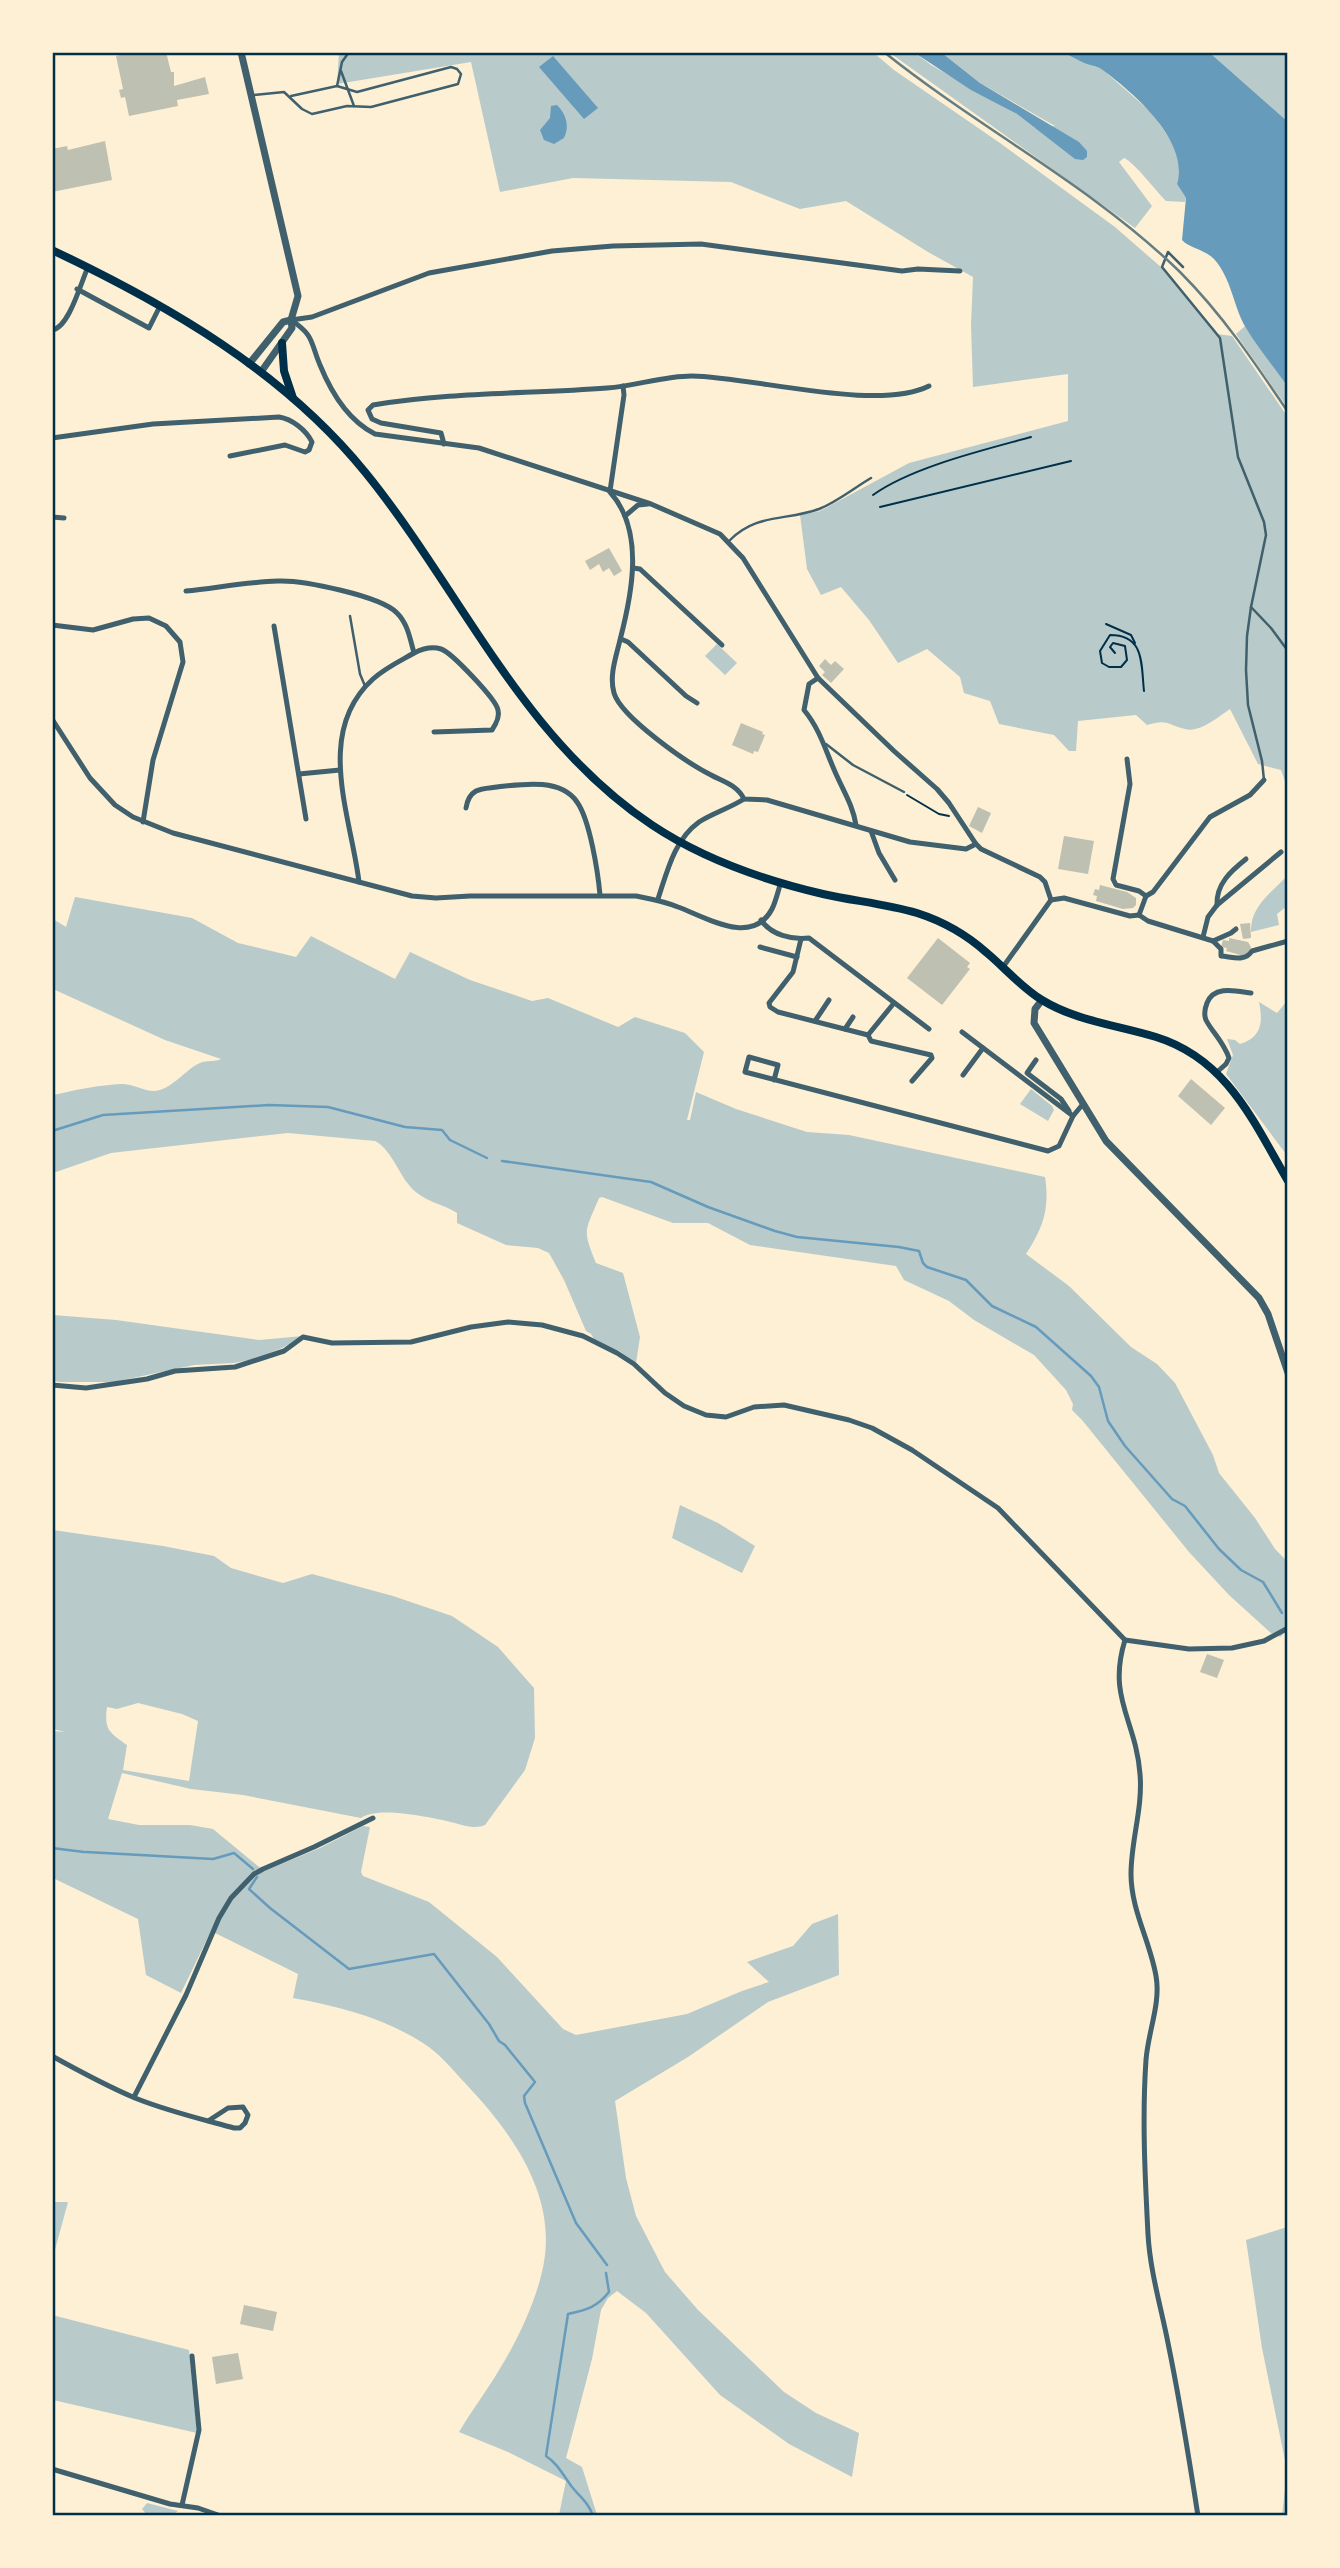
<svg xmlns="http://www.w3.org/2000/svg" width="1340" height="2568" font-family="Merriweather,serif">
	<rect width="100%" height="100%" fill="#fdf0d5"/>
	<g fill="#b9caca" fill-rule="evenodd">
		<path d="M339 53H874L894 70 1000 143 1115 227 1162 268 1217 334 1232 336 1287 416V787L1281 770 1258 764 1230 709C1218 717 1200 733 1185 729 1165 724 1169 719 1147 725L1136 715 1078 721 1076 751H1069L1054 735 999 724 990 701 964 693 960 677 927 649 898 663 869 620 841 587 821 595 807 569 800 515 820 511 909 463 1068 421V374L973 387 971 325 973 277 928 252 846 201 800 209 731 182 573 178 500 192 471 62 337 84Z"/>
		<path d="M890 53H915L931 65 1017 114 1035 128 1055 126 980 83 942 53H1064L1084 63 1102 69 1152 113 1174 145 1181 170 1177 184 1186 198 1185 202 1166 201C1155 190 1136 164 1124 158L1119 162 1152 206 1135 228Z"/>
		<polygon points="1210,53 1287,53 1287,121"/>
		<polygon points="1245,326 1287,386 1287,407 1236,334"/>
		<polygon points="717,644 737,663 725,675 705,656"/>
		<path d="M1287 876V906L1277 914 1279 925 1251 932C1250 907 1271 893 1287 876Z"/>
		<path d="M75 897 192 918 238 943 296 957 311 936 395 979 410 952 470 980 532 1001 548 998 618 1027 635 1017 685 1033 704 1052 687 1120H690L696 1092 736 1109 807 1132 849 1135 1045 1177C1050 1209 1043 1228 1026 1254L1069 1286 1131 1347 1157 1364 1175 1383 1213 1455 1219 1473 1255 1518 1275 1549 1287 1561V1631L1280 1637 1276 1633 1272 1634 1229 1595 1189 1552 1082 1420 1072 1410 1073 1404 1066 1390 1034 1355 974 1320 949 1301 904 1280 896 1266 750 1245 708 1223H673L602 1197 599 1198C585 1232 582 1229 596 1263L623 1273 640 1337 636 1363 619 1351 594 1339 591 1334 586 1331 564 1280 549 1253 538 1248 506 1245 457 1223V1213C445 1205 428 1202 417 1193 399 1179 394 1151 375 1141L288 1133 111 1153 53 1173V1095C76 1090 99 1085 122 1084 133 1084 144 1091 154 1091 170 1090 183 1073 196 1065 205 1059 212 1063 221 1059L165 1040 53 989V919L66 927Z"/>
		<path d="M1287 1001 1288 1154H1286L1226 1074 1233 1055 1227 1039 1235 1040 1240 1044C1262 1037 1263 1022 1259 1002L1277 1013Z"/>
		<polygon points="1031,1089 1052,1106 1054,1110 1048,1121 1020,1104"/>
		<polygon points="53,1315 116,1320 259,1340 303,1336 282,1348 255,1359 234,1363 194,1365 114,1382 60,1382 53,1381"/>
		<polygon points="680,1505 718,1523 755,1546 742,1573 672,1538"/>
		<path d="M53 1530 163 1546 214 1556 231 1568 283 1583 312 1574 393 1596 452 1616 498 1647 534 1688 535 1738 525 1770 485 1825C472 1830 460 1824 447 1821 427 1817 378 1806 361 1818L243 1795 191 1789 122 1773 108 1819 139 1825H190L213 1829 264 1871 320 1848 363 1826 370 1827 361 1872 363 1876 429 1902 497 1957 563 2029 576 2035 687 2014 742 1991 769 1982 747 1962 793 1946 812 1924 838 1914 839 1975 768 2002 688 2057 615 2101 626 2178 636 2216 665 2272 698 2310 784 2392 816 2413 859 2433 852 2477 789 2444 720 2395 646 2313 617 2291 608 2298 601 2310 592 2359 566 2458 582 2467 597 2515H559L566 2481 508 2452 459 2432C469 2415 480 2400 491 2383 512 2351 533 2310 542 2272 560 2198 513 2134 465 2083 452 2069 439 2053 423 2043 384 2018 338 2006 293 1998L298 1974 211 1931 181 1993 146 1975 138 1919 53 1878V1731L65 1732 53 1729ZM138 1703 182 1714 198 1721 189 1781 123 1770 127 1745C109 1732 104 1730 107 1707L117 1709Z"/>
		<polygon points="53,2202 68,2202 53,2257 52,2202"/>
		<polygon points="1287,2227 1288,2515 1282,2516 1287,2470 1262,2348 1246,2240"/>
		<polygon points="52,2315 189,2350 197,2433 53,2400"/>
		<polygon points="147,2503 178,2511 172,2515 147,2515 142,2509"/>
	</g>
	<g fill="#669bbc">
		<polygon points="915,53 942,53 980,83 1079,142 1087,151 1087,157 1083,160 1075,159 1017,114 971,90"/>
		<path d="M1064 53H1210L1287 121V386C1274 367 1258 348 1246 328 1233 306 1232 279 1214 259 1204 249 1189 248 1182 240L1186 198 1177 184C1190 142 1135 94 1104 71 1098 66 1091 66 1084 63 1077 60 1071 56 1064 53Z"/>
		<polygon points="553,56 598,108 584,119 539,67"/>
		<path d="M557 105C566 114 570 126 564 138L554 144 544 140 540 130 550 118 551 106Z"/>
	</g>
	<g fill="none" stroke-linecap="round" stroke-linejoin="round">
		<g stroke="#669bbc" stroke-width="2.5">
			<polyline points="52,1131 103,1115 269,1105 328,1107 405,1127 442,1130 450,1140 487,1158"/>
			<polyline points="502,1161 651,1182 708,1207 775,1231 797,1237 899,1247 919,1251 923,1263 927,1267 966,1280 992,1306 1036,1327 1091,1376 1099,1387 1108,1421 1125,1446 1172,1499 1185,1506 1219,1549 1241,1570 1263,1582 1282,1613"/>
			<polyline points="52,1848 84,1852"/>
			<polyline points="86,1852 213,1859 234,1853 253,1869"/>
			<polyline points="257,1877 249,1889 270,1908 349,1969 434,1954 489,2024 499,2041 505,2045 535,2082 524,2096 525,2103 576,2223 607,2265"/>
			<path d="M593 2516C588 2502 581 2498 572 2487 563 2475 558 2464 546 2456L568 2314C587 2310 597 2307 609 2292L606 2273"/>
		</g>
	</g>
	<g fill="#bec0b2">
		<polygon points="132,52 166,52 171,72 174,72 174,86 205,77 209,94 177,100 178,106 129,116 125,97 121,98 119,90 123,89 116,56"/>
		<polygon points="105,141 112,180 52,192 52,149 67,146 68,150"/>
		<polygon points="609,548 622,571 614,576 609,568 603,572 599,564 590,570 585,561"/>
		<polygon points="825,659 831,665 835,661 844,669 831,683 822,675 825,672 819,666"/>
		<polygon points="741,723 763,732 762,734 765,735 758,752 754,751 753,754 732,745"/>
		<polygon points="978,807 991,813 982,833 969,826"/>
		<polygon points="1064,836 1094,841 1088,874 1058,869"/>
		<polygon points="1100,885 1127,892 1136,898 1136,905 1133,908 1123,909 1096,901 1097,896 1093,895 1095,889 1099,890"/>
		<polygon points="1250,923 1251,938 1243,939 1240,924"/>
		<polygon points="938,938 970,963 967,967 970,969 942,1005 907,978"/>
		<polygon points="1229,938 1248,942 1251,947 1249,953 1244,956 1226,951 1227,948 1221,947 1223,940 1229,941"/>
		<polygon points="1191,1079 1225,1108 1211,1125 1178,1096"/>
		<polygon points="1207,1654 1224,1660 1217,1678 1200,1672"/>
		<polygon points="244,2305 277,2312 273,2331 240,2324"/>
		<polygon points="238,2353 243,2379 216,2384 212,2357"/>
	</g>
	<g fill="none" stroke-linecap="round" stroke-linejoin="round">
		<g stroke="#003049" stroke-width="2">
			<path d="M873 495C912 467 984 450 1031 437"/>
			<polyline points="880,507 1071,461"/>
			<polyline points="1106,624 1131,635 1135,643"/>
			<path d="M1115 653 1110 647 1113 643 1125 646 1127 660 1121 667H1109L1102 663 1100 651 1110 635C1145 635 1141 664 1144 691"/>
			<polyline points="907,795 939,814 949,816"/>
		</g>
		<g stroke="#3f606c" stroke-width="2.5">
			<polyline points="341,71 354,106"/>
			<polyline points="337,86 342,62 349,52"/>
			<polyline points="254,95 284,92 302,109 312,114 347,106 371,107 458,84 461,74 457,69 451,67 357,92 337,86 291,96"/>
			<polyline points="1183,267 1168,252 1162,267 1220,338 1238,457 1264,522 1266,535 1251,607 1247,636 1246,670 1248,705 1262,761 1264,780"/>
			<path d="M729 541C756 513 786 521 819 509 837 502 854 488 871 478"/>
			<polyline points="1251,607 1271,628 1288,651"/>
			<polyline points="350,616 360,674 365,686"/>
			<polyline points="826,744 853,765 904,792"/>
		</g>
		<g stroke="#3f606c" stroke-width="5">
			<polyline points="77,289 149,328 160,306"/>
			<path d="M291 320C315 336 310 342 320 365 331 392 349 421 375 434L479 448 651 504 720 534 743 558 818 678 894 751 937 789 949 803 976 844 981 849 1040 877 1045 882 1051 900"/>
			<polyline points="291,320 312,317 429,273 552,251 613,246 701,244 902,271 918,269 960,271"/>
			<path d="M52 330C69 328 81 282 88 267"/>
			<path d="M52 438 153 424 279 417C292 419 306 430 312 442L309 450 305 452 285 445 230 456"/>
			<path d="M444 444 441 433 381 423 372 419 368 410 373 405C450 392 530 394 607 388 636 386 663 376 692 376 753 377 877 412 929 386"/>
			<polyline points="610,491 624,395 623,386"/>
			<path d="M610 492C645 531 632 594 620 640 616 657 609 676 614 693 621 717 687 763 711 775 724 782 737 785 744 799L767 800 910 842 966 849 976 844"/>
			<polyline points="625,516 638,505 648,504"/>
			<polyline points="52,517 64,518"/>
			<polyline points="633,568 640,569 722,645"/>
			<path d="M186 591C216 588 247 582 278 581 303 580 381 596 397 613 408 624 410 639 414 653 400 661 385 668 373 679 314 732 351 816 359 882"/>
			<polyline points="52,625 93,630 133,619 149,618 166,626 180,642 183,662 153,760 143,822"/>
			<polyline points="274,626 306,819"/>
			<polyline points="621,639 628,642 686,696 697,703"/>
			<path d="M414 653C422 649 431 646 441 649 451 652 496 699 498 710 500 717 496 724 492 730L434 732"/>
			<path d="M818 678 809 684 804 710C820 729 826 752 836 774 844 792 853 806 856 825"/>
			<path d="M52 719 90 778 115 805 133 817 173 833 412 896 436 898 470 896H636C651 899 664 901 678 907 706 917 752 947 772 909 776 901 778 891 781 882"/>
			<polyline points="1127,759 1130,784 1113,879 1116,885 1139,891 1146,896"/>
			<polyline points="299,774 340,770"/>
			<path d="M466 808C467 801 469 795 476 791 482 788 491 788 497 787 522 784 561 778 577 802 590 820 598 873 600 895"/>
			<polyline points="871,831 879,853 895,880"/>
			<polyline points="1146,896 1153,892 1210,817 1250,795 1264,780"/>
			<path d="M658 899C667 872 674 840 699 822 713 813 730 808 744 799"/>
			<polyline points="1051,900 1064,898 1130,916 1139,915"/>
			<path d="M1217 905C1216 884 1231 871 1246 859"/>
			<path d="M1139 915 1148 921 1213 941 1221 949V956C1233 957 1245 962 1252 951L1288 941"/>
			<polyline points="1139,915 1146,896"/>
			<path d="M761 920C771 935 792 940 809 938L929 1029"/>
			<polyline points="1203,937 1208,917 1217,905 1281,852"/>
			<polyline points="801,939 793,972 769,1003 770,1007 778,1012 868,1035 871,1041 931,1055 932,1058 912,1081"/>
			<polyline points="1213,941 1231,933 1236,929"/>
			<polyline points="760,947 797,957"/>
			<polyline points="1003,967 1051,900"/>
			<polyline points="815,1021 829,1000"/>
			<polyline points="845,1029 853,1017"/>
			<polyline points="962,1032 1073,1116"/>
			<polyline points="868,1035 894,1003"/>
			<polyline points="1036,1060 1027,1073 1061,1099 1069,1111"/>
			<path d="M1217 1072 1226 1064 1229 1058C1223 1041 1212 1032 1206 1020 1204 1015 1205 1008 1207 1003 1214 985 1236 991 1251 993"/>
			<polyline points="963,1075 983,1048"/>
			<polyline points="774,1080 778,1065 749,1057 745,1072 1048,1151 1059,1146 1073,1116 1083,1104"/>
			<polyline points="52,1385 86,1388 147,1379 175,1371 235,1367 284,1351 303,1337 332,1343 411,1342 471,1327 508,1322 542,1325 583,1336 617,1353 634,1364 665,1393 684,1406 706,1415 726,1417 754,1407 784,1405 849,1420 872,1428 912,1450 998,1508 1125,1640 1189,1649 1232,1648 1264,1641 1288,1628"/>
			<path d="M1125 1640C1107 1698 1136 1720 1140 1774 1143 1808 1131 1840 1131 1874 1131 1910 1150 1941 1156 1976 1161 2003 1148 2032 1146 2060 1142 2117 1145 2177 1148 2234 1150 2271 1161 2307 1168 2343 1180 2401 1189 2458 1198 2516"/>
			<path d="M52 2056C79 2071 107 2086 135 2098 167 2111 201 2119 234 2128H240L245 2123 248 2115 243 2107 228 2108 208 2121"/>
			<polyline points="134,2097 186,1995 219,1918 231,1898 254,1874 263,1869 314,1847 373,1818"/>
			<polyline points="52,2469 170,2504 198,2508 221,2516"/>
			<polyline points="182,2505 199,2430 192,2356"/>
		</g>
		<g stroke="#3f606c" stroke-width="7">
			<polyline points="241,52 298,296 291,320 292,328 261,372"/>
			<polyline points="249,364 283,322 291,320"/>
			<polyline points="1042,1000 1035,1009 1034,1023 1106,1141 1259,1298 1268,1314 1288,1373"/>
		</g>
		<g stroke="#003049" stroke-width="8">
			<path d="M52 250C168 305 283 371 365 472 461 590 521 738 652 825 703 859 763 880 823 894 854 901 886 904 917 913 942 921 967 935 987 953 1005 968 1021 987 1042 1000 1076 1021 1117 1025 1156 1037 1227 1059 1253 1121 1288 1181"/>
			<polyline points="282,343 284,371 293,398"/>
		</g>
		<path stroke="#657d81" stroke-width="2.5" d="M884 52C980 129 1092 186 1180 272 1222 314 1255 363 1288 412"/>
	</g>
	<rect width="1340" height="2568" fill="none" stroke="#fdf0d5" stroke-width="108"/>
	<rect x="54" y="54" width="1232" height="2460" fill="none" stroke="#003049" stroke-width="2.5"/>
</svg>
